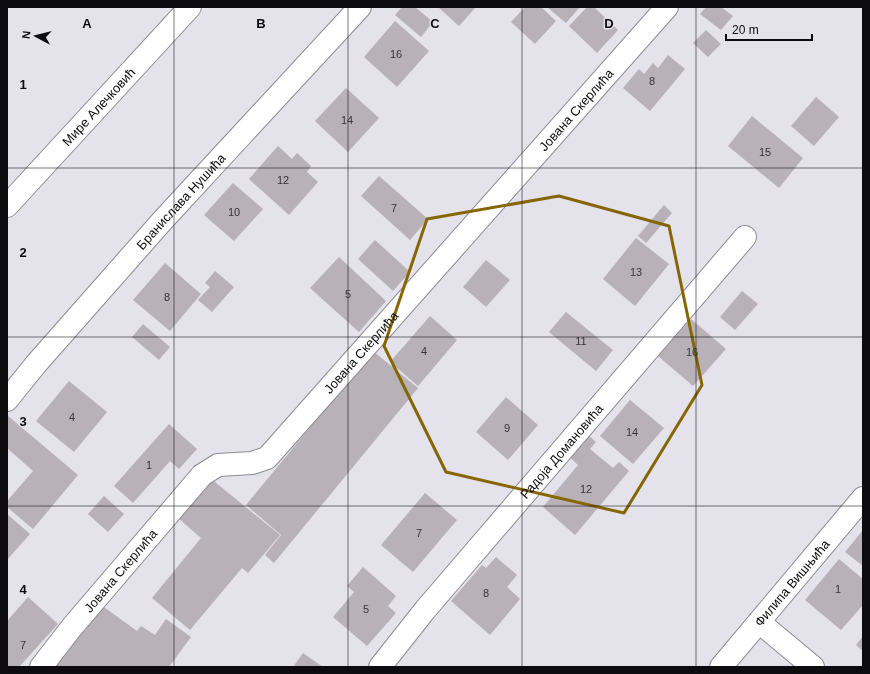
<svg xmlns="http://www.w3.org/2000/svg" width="870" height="674" font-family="Arial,sans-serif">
	<rect width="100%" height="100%" fill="#e4e2eb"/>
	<g fill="#b8b1b8">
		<polygon points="402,7 415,7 433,22 421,37 395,15"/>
		<polygon points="438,7 476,7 459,26"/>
		<polygon points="525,7 541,7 556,21 535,44 511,22"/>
		<polygon points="547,7 580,7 566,23"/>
		<polygon points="587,7 594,7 618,30 597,53 569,26"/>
		<polygon points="706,7 721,7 733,16 721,30 700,14"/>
		<polygon points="395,21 429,51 397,87 364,57"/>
		<polygon points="706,30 721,44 708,57 693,43"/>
		<polygon points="668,55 685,69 650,111 623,88 639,69 644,74 653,63 658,68"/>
		<polygon points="346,88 379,118 348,152 315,121"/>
		<polygon points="816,97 839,117 814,146 791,126"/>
		<polygon points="752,116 803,158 779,188 728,146"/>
		<polygon points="278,146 292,159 297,153 311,166 307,172 318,182 289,215 249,179"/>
		<polygon points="379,176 428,219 410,240 361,196"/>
		<polygon points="233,183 263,209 234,241 204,215"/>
		<polygon points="664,205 672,213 646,243 638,236"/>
		<polygon points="636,238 669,264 635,306 603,279"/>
		<polygon points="375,240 410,272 393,291 358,259"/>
		<polygon points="339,257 386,301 359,332 310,288"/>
		<polygon points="486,260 510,280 486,307 463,287"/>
		<polygon points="165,263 201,294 170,331 133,300"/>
		<polygon points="215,271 234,287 212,312 198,300 210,287 205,283"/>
		<polygon points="742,291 758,304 735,330 720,317"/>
		<polygon points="566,312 613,350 596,371 549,332"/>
		<polygon points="430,316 457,340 418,386 390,362"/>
		<polygon points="691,319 726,349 693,386 658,356"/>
		<polygon points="143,324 170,347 159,360 132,337"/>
		<polygon points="373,351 418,388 274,563 265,555 281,535 246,505"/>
		<polygon points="69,381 107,412 74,452 36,421"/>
		<polygon points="506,397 538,425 508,460 476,432"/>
		<polygon points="630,400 664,428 633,464 600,436"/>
		<polygon points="8,416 78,475 33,529 7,507 7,501 33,471 7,448 7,417"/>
		<polygon points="169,424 197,449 179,469 170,461 133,503 114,486"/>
		<polygon points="583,431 596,442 590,449 613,468 619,462 629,471 575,535 543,507 578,465 564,452"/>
		<polygon points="210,478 280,535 248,573 242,568 190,630 152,598 201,538 178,518"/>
		<polygon points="425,493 457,520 413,572 381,545"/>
		<polygon points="104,496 124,514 108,532 88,514"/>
		<polygon points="7,514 30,534 7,560"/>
		<polygon points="863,530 863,566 845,552"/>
		<polygon points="496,557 517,575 507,587 520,599 490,635 451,601 482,565 486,568"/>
		<polygon points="839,559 863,579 863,605 841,630 805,600"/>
		<polygon points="363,567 396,596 388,606 396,613 367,646 333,617 354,592 347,586"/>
		<polygon points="28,597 58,624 19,667 7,667 7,621"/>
		<polygon points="101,605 137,631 141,626 155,635 166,619 191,637 169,667 56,667"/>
		<polygon points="863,636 863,651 856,645"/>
		<polygon points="303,653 323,667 293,667"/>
	</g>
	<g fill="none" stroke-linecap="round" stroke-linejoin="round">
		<g stroke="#8c8a92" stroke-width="24">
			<g id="minor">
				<path id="s1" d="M7 206 190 7"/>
				<path id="s2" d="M7 400 36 364 163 220 360 7"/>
				<polyline points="759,622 813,667"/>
				<path id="s3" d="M41 667 72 627 202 475 218 465 252 463 267 458 667 7"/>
				<path id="s4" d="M380 667 425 610 745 237"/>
				<path id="s5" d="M721 667 863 498"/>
			</g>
		</g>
		<use href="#minor" stroke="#fff" stroke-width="22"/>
	</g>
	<path fill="none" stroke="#866600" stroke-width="3" stroke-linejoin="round" d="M559 196 669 226 702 385 624 513 446 472 384 346 427 219Z"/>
	<path fill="none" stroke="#0c0b0e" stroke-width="1" stroke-opacity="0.55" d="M174 7V667M348 7V667M522 7V667M696 7V667M7 168H863M7 337H863M7 506H863"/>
	<g text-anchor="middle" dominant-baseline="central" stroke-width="3" stroke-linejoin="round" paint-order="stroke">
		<g font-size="11" fill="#373438">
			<text x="396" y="54">16</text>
			<text x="652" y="81">8</text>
			<text x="347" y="120">14</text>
			<text x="765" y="152">15</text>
			<text x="283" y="180">12</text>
			<text x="394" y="208">7</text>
			<text x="234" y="212">10</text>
			<text x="636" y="272">13</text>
			<text x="348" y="294">5</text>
			<text x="167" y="297">8</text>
			<text x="581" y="341">11</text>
			<text x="424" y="351">4</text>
			<text x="692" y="352">16</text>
			<text x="72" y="417">4</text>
			<text x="507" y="428">9</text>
			<text x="632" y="432">14</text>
			<text x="149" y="465">1</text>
			<text x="586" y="489">12</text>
			<text x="419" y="533">7</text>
			<text x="838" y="589">1</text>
			<text x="486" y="593">8</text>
			<text x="366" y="609">5</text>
			<text x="23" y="645">7</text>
		</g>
		<g font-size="13" fill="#0c0b0e" stroke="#e4e2eb">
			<text stroke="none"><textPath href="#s1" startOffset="135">Мире Алечковић</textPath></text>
			<text stroke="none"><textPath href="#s3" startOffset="785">Јована Скерлића</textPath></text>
			<text stroke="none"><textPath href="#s2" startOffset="264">Бранислава Нушића</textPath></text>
			<text stroke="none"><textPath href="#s3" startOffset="461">Јована Скерлића</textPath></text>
			<text stroke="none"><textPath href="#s4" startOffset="282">Радоја Домановића</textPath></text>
			<text stroke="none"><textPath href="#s3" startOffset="125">Јована Скерлића</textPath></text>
			<text stroke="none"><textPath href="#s5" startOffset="110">Филипа Вишњића</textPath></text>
		</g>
	</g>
	<g font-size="13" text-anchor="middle" font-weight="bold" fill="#0c0b0e" stroke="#e4e2eb" stroke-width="3" stroke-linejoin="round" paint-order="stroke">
		<text x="87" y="28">A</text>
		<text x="261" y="28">B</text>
		<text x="435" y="28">C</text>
		<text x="609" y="28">D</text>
		<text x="23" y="89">1</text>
		<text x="23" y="257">2</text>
		<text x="23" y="426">3</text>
		<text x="23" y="594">4</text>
	</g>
	<rect width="870" height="674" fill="none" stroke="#0c0b0e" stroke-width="16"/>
	<g transform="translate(36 36) rotate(277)" stroke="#e4e2eb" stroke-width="3" paint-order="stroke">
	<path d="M0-3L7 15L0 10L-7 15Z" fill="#0c0b0e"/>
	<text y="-6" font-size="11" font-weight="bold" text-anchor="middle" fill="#0c0b0e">N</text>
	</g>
	<path d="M726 34v6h86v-6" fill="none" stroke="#0c0b0e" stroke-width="2"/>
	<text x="732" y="34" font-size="12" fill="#0c0b0e" stroke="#e4e2eb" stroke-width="3" paint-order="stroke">20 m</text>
</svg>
